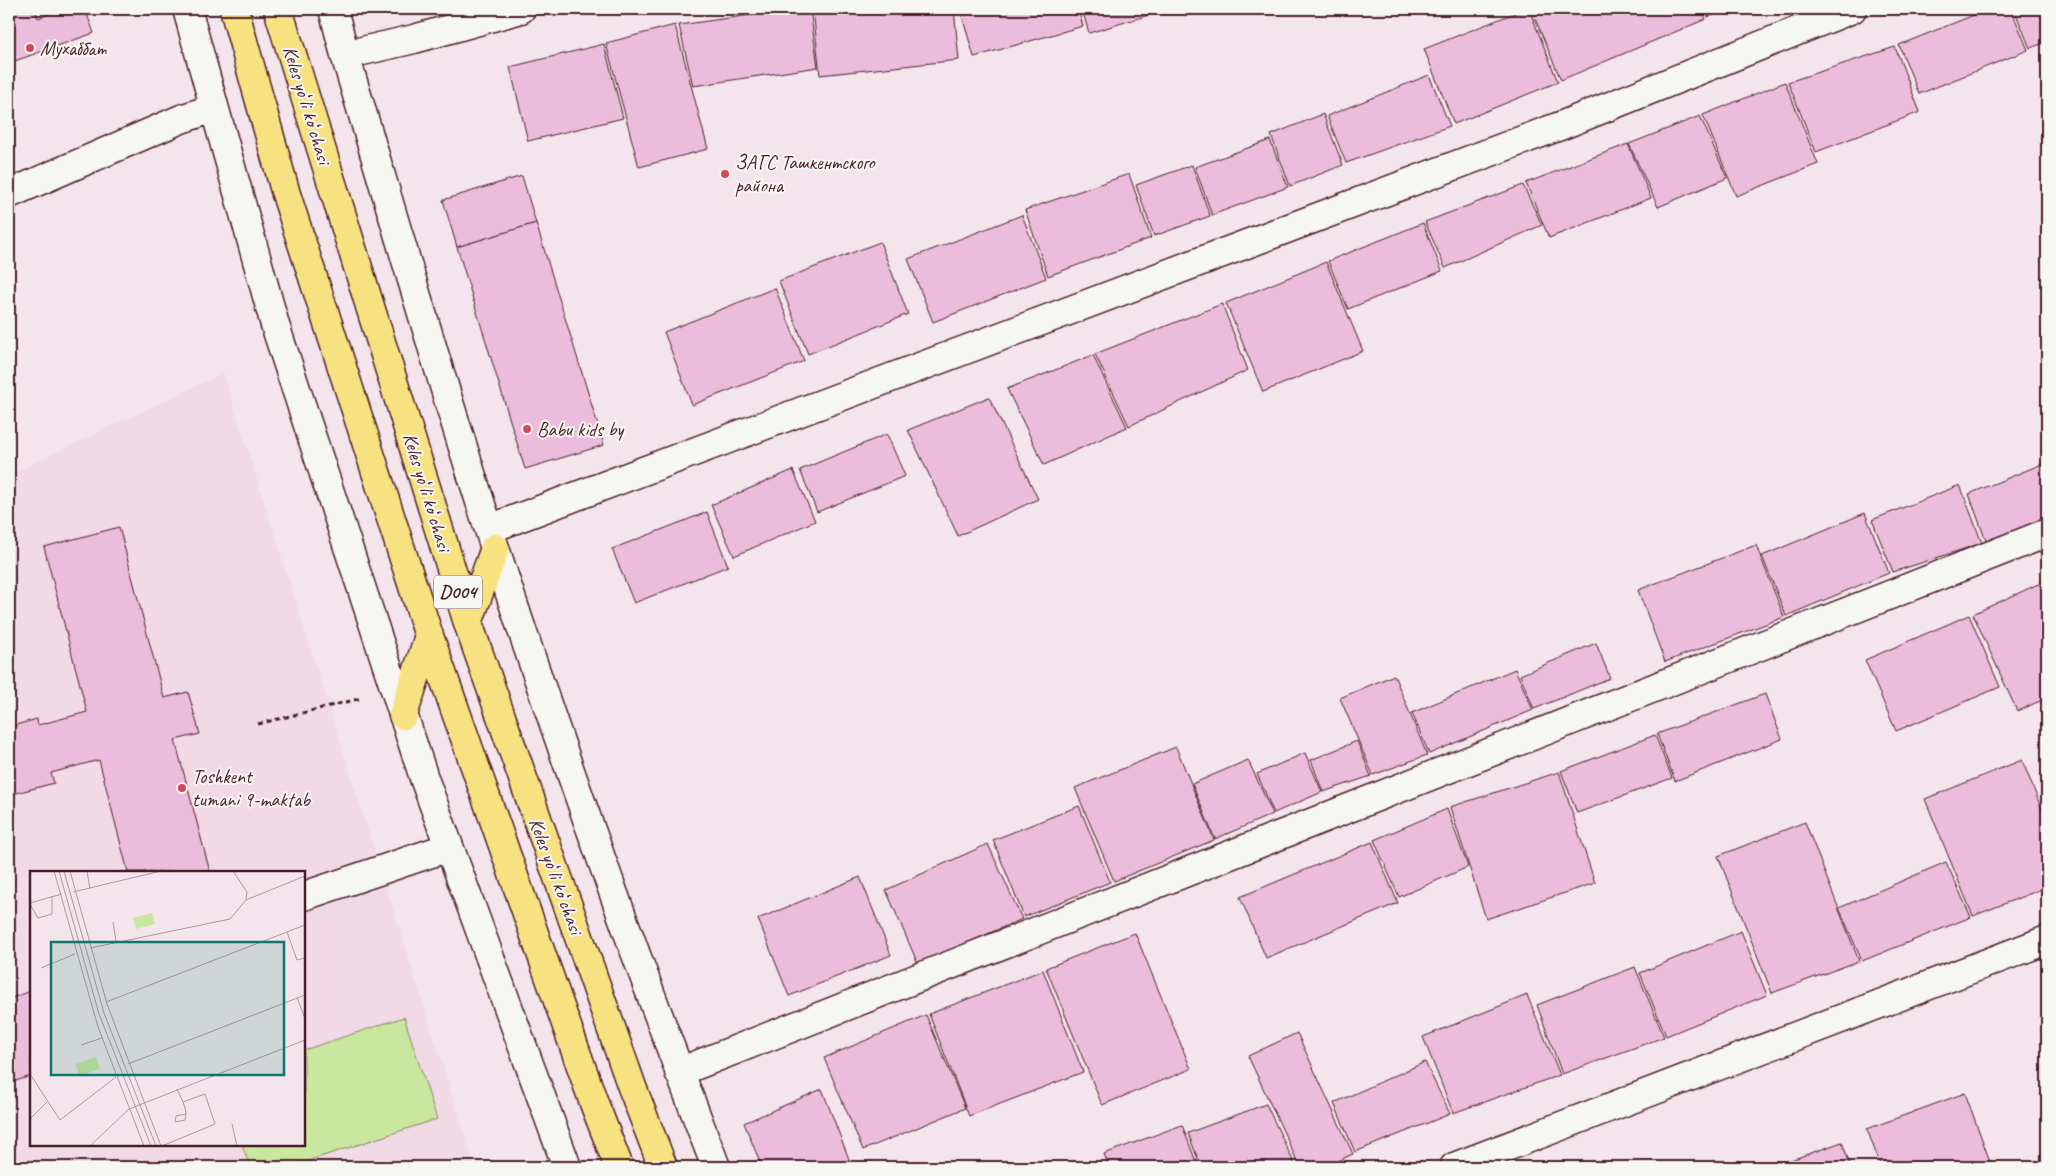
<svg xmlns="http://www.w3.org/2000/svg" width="2056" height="1176" font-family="Caveat,sans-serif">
	<rect width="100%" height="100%" fill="#f3e5eb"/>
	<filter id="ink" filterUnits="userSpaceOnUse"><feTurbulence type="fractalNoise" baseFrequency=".02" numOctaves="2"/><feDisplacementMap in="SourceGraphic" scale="10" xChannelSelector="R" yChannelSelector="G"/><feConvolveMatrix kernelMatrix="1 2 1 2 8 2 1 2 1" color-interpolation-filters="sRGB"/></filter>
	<g filter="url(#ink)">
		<path fill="#f1d9e6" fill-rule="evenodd" d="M223 373 475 1167H9V475ZM31 872H304V1145H31Z"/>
		<polygon fill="#c9e79f" stroke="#8a8365" points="404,1017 437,1119 289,1167 250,1167 242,1145 304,1145 304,1050"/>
		<g fill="#ecbcdc" stroke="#4a1f2b">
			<polygon points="9,9 35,9 38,18 64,9 85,9 94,33 9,63"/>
			<polygon points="794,9 810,9 818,67 693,86 679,25"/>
			<polygon points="813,9 954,9 959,60 820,75"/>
			<polygon points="960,9 1078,9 1083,26 974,57"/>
			<polygon points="1082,9 1151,9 1152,14 1089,33"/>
			<polygon points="1525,9 1529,9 1558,82 1454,124 1424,49"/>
			<polygon points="1531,9 1701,9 1706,19 1561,80"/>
			<polygon points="1705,9 1729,9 1708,17"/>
			<polygon points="1989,9 2011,9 2028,50 1919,94 1899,45"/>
			<polygon points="2014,9 2047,9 2047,42 2030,48"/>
			<polygon points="675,25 708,149 639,167 606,43"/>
			<polygon points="604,44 623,118 528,141 510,67"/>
			<polygon points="1895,47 1920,112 1816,152 1788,82"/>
			<polygon points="1429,75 1450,126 1346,163 1327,116"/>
			<polygon points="1785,82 1818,164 1736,196 1703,115"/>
			<polygon points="1323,114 1343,165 1290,186 1271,135"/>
			<polygon points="1700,116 1727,178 1658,207 1629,144"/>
			<polygon points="1270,140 1288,187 1212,215 1195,167"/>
			<polygon points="1628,144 1651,198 1549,238 1526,183"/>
			<polygon points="1192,165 1210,216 1154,236 1136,185"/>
			<polygon points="1129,174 1151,238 1048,276 1025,210"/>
			<polygon points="522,176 536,223 457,247 443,200"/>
			<polygon points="1523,185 1542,225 1445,268 1425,222"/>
			<polygon points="1022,215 1046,278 933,322 908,259"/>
			<polygon points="536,223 604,445 525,469 457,247"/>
			<polygon points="1423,223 1442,271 1348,309 1328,261"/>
			<polygon points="880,242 908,314 808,354 779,281"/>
			<polygon points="1326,262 1363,351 1263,392 1226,303"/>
			<polygon points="775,288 804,361 692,405 664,332"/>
			<polygon points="1222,304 1248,370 1129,426 1095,354"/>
			<polygon points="1093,355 1127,427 1044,465 1007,389"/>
			<polygon points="989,397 1038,499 958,536 908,430"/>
			<polygon points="887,434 905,476 817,512 800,470"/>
			<polygon points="2047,462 2047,518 1986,541 1969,494"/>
			<polygon points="793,470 815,521 734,556 711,505"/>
			<polygon points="1960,485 1982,543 1893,572 1872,520"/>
			<polygon points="707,512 728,566 634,603 612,549"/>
			<polygon points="1865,513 1889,573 1786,616 1762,556"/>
			<polygon points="119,527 164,698 188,692 200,734 175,740 210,872 128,872 99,760 51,773 54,783 9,795 9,727 37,719 38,725 87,712 44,547"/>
			<polygon points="1756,545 1784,617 1665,662 1638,590"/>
			<polygon points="2047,580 2047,698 2017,711 1973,614"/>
			<polygon points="1969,615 2000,687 1896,731 1865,660"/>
			<polygon points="1596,643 1610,678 1534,709 1520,675"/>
			<polygon points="1515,669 1533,710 1429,754 1412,713"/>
			<polygon points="1394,675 1427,755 1373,775 1340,698"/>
			<polygon points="1765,694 1782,739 1675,781 1657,734"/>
			<polygon points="1655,735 1672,778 1577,813 1561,771"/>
			<polygon points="1357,741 1371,776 1323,792 1311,760"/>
			<polygon points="1176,747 1214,840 1114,881 1075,788"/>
			<polygon points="1305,753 1322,792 1274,813 1257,774"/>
			<polygon points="1248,760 1273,814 1215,839 1192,784"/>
			<polygon points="2022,760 2047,822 2047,887 1973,916 1925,799"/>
			<polygon points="1559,772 1595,883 1486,919 1450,807"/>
			<polygon points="1079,806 1110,882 1024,917 993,840"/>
			<polygon points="1447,809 1468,867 1399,897 1374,840"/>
			<polygon points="1805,822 1859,961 1772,993 1718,856"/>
			<polygon points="1372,842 1398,903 1266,958 1240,897"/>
			<polygon points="988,844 1022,919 918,964 886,890"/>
			<polygon points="1946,862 1971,917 1862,961 1839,908"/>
			<polygon points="860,877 891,955 789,996 758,919"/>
			<polygon points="1741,931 1767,995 1666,1036 1640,973"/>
			<polygon points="1135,933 1191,1069 1102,1105 1046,968"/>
			<polygon points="1635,967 1664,1037 1562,1074 1537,1005"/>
			<polygon points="1043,970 1083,1072 969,1116 929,1014"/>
			<polygon points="31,991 31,1076 9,1083 9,999"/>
			<polygon points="1527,995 1560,1075 1453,1113 1423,1037"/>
			<polygon points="926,1015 965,1108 863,1150 824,1058"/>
			<polygon points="1297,1033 1353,1154 1324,1167 1300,1167 1248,1056"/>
			<polygon points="1425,1062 1450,1114 1355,1152 1334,1103"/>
			<polygon points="822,1089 852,1167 762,1167 744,1123"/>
			<polygon points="1965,1093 1992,1167 1881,1167 1867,1129"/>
			<polygon points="1266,1104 1296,1167 1201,1167 1188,1133"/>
			<polygon points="1182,1125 1198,1167 1109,1167 1104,1154"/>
			<polygon points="1842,1142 1851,1167 1771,1167"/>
		</g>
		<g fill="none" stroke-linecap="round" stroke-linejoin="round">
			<g stroke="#4a1f2b" stroke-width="31">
				<g id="minor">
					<polyline points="187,9 275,325 425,781 567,1167"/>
					<path d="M333 9 345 55C394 218 441 383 494 545 562 755 637 962 716 1167"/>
					<polyline points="345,55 414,39 521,9"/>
					<polyline points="9,194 181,119 214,108"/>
					<polyline points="489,529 1560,126 1852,9"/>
					<polyline points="304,896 449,847"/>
					<polyline points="679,1072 2047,533"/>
					<polyline points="1454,1167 2047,940"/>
				</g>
			</g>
			<g stroke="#4a1f2b" stroke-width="31">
				<g id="major">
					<polyline points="234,9 286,194 429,636 594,1103 619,1167"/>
					<polyline points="278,9 468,623 632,1087 663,1167"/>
					<polyline points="468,623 495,548"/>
					<polyline points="403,715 429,636"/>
				</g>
			</g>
			<polyline stroke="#4a1f2b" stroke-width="3" stroke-dasharray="5 4" stroke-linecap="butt" points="258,724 362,698"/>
			<use href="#minor" stroke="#f6f6f2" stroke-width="28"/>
			<use href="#major" stroke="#f7e281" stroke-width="28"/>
		</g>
	</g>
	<g fill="#d1495b" stroke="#f6f6f2" stroke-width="2">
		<circle cx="30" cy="48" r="5"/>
		<circle cx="725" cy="174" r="5"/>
		<circle cx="527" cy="429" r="5"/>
		<circle cx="182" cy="788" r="5"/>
	</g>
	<g text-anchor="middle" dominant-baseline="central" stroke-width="4" stroke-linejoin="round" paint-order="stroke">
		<rect fill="#f6f6f2" stroke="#7e6067" stroke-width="1" x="434" y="575.5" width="48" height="33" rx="4"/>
		<g font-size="19" font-weight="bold" fill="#4a1f2b">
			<text x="458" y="592">D004</text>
		</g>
		<g font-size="20" fill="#4a1f2b" stroke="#f6f6f2" text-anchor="start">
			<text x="40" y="48">Мухаббат</text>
			<text x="735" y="162">ЗАГС Ташкентского<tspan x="735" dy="23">района</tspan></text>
			<text x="537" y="429">Babu kids by</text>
			<text x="192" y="776">Toshkent<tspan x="192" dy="23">tumani 9-maktab</tspan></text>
		</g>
		<g font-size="20" fill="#4a1f2b" stroke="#f6f6f2">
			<text transform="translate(307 105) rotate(73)">Keles yoʻli koʻchasi</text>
			<text transform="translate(427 492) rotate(73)">Keles yoʻli koʻchasi</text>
			<text transform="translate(556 876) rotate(70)">Keles yoʻli koʻchasi</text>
		</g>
	</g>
	<g transform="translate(30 871)">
		<rect width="275" height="275" fill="#f3e5eb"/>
		<path d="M122 42 125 53 106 58 103 47ZM66 186 70 198 49 205 46 193Z" fill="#c9e79f"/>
		<path fill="none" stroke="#af969e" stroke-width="1" d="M24 0 68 156 114 275M29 0 69 143 121 275M34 0 74 142 126 275M40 0 77 133 131 275M57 0 60 18M43 21 131 0M216 29 275 5M0 32 32 23M0 33 8 47 22 43V25M83 51 86 70M257 61 267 89 275 87M60 77 200 48 216 29 217 21 203 0M11 97 45 83M267 126 275 148M76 131 275 54M51 174 72 167M98 193 275 124M0 203 30 249 86 206M153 231 155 237 156 243 155 249 145 251 146 245 156 243M0 248 17 231M202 253 207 275M60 275 99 238 275 169M132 275 185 253 175 223 153 231 147 218"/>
		<path fill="#0f766e" fill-opacity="0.15" stroke="#0f766e" stroke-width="2.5" d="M21 71H254V204H21Z"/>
		<rect width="275" height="275" fill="none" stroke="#4a1f2b" stroke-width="2.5"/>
	</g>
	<rect width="2056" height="1176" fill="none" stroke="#f6f6f2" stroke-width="30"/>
	<rect x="15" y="15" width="2026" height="1146" fill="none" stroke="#4a1f2b" stroke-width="2" filter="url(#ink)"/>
</svg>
